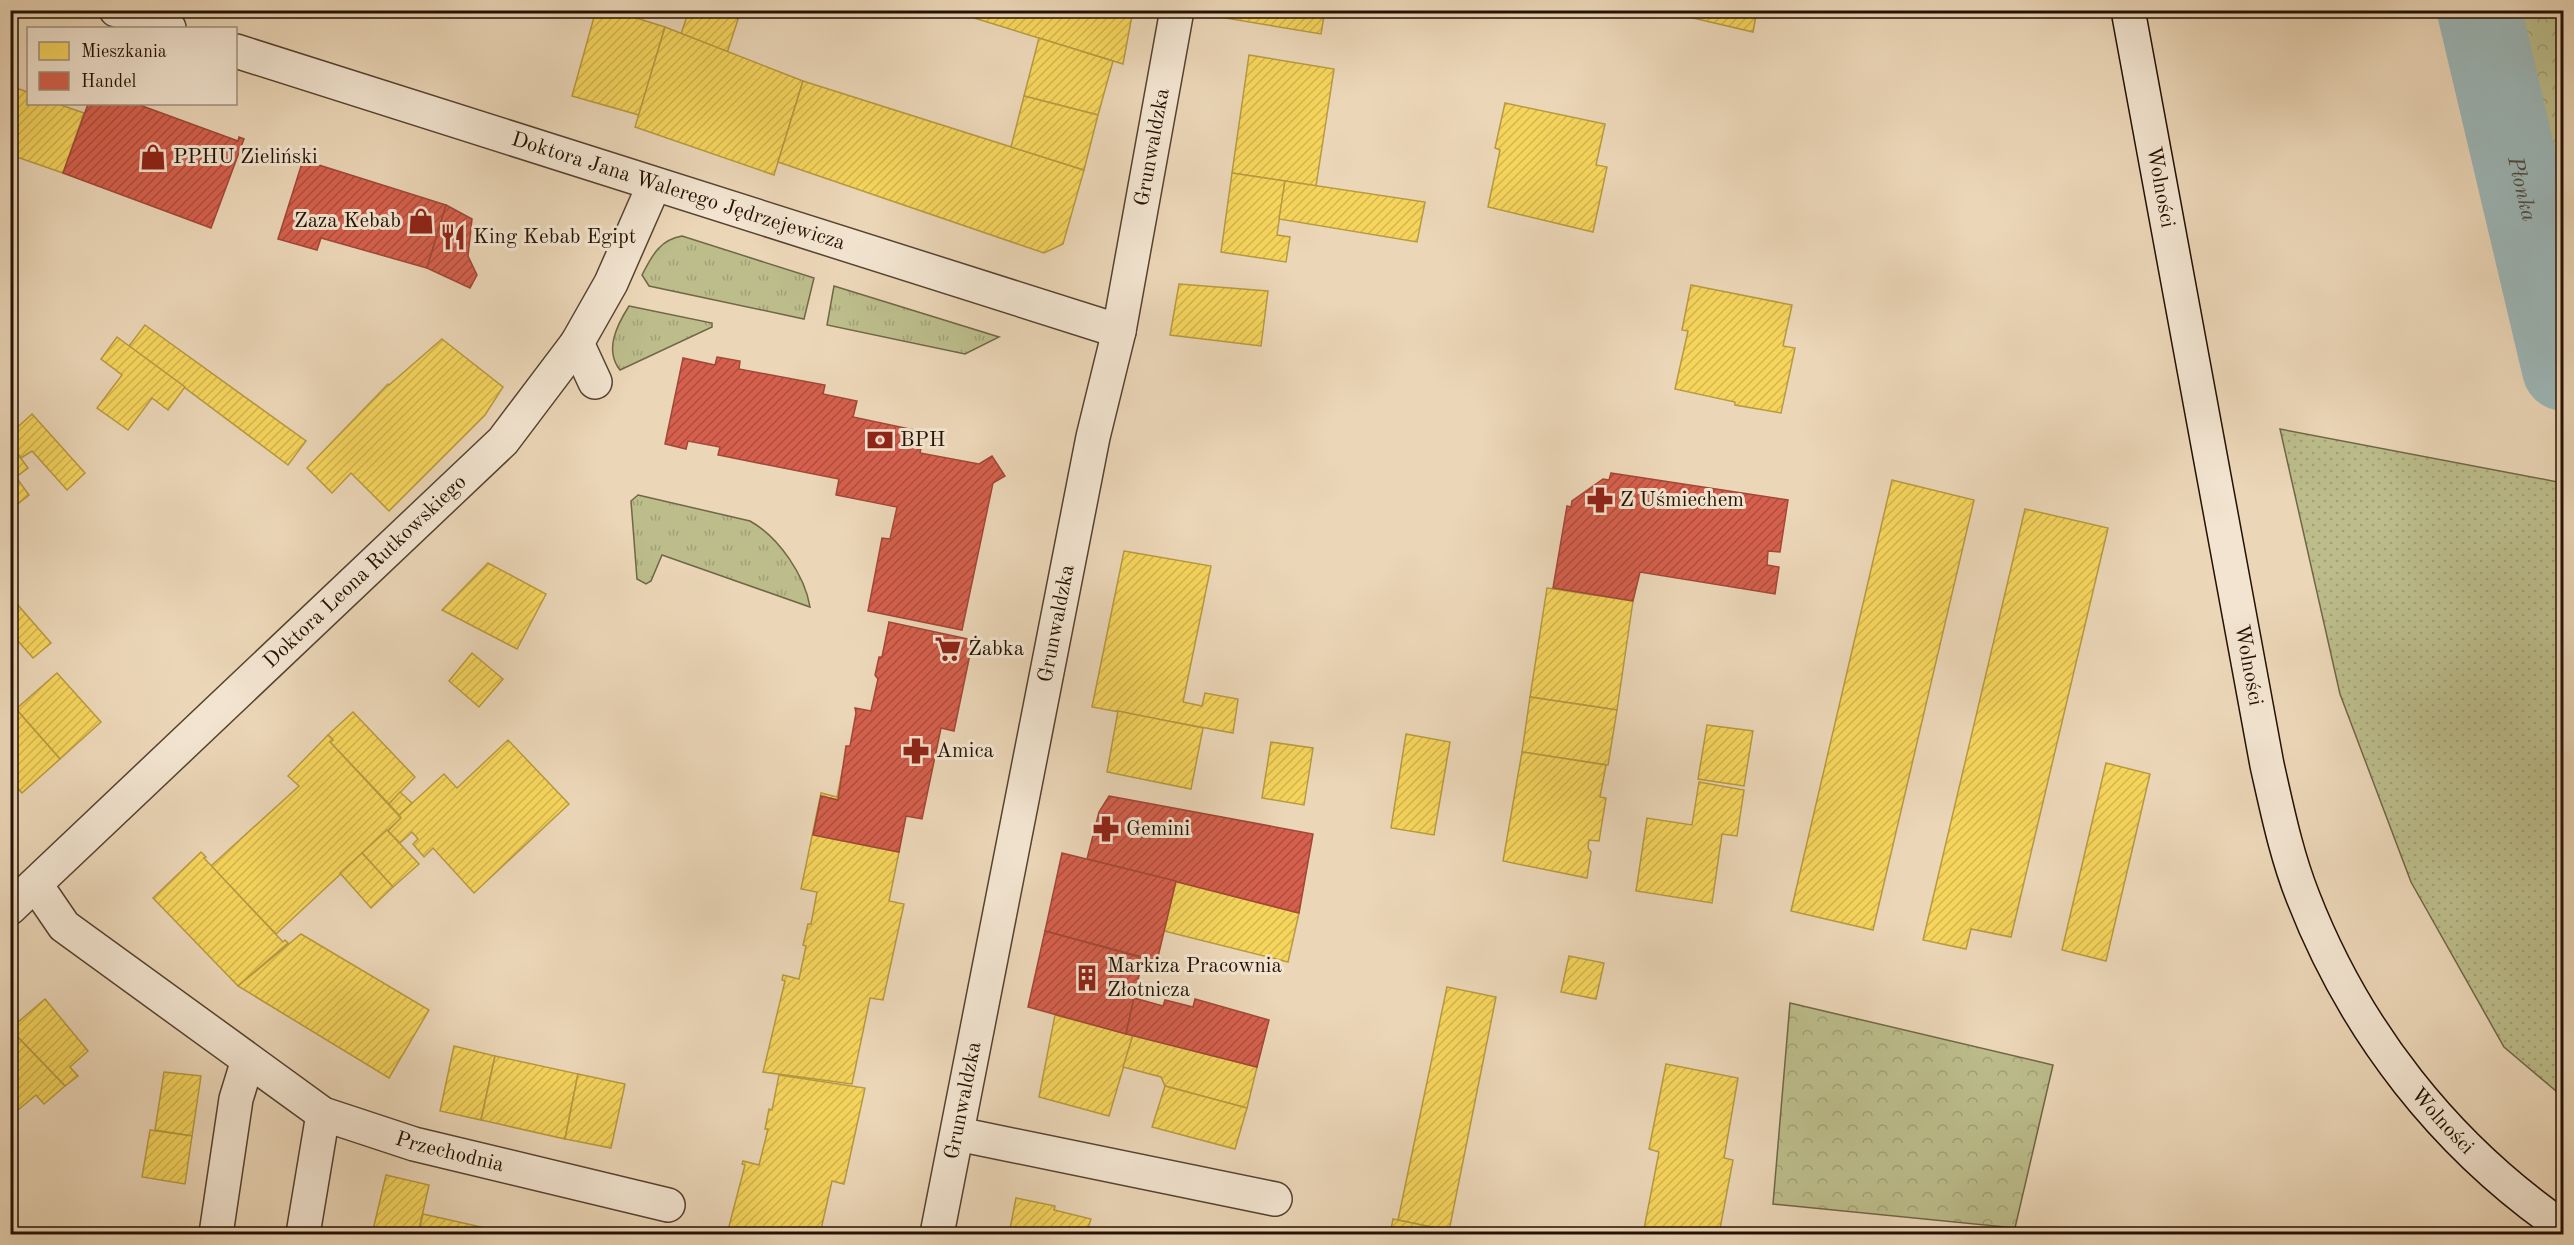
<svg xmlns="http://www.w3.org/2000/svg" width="2574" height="1245" font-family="'Old Standard TT',serif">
	<defs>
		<pattern id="grass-tufts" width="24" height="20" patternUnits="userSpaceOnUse" patternTransform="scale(1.5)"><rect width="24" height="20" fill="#bcbd8b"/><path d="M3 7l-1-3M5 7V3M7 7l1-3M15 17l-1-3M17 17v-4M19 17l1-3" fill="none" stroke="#a1a176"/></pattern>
		<pattern id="park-crowns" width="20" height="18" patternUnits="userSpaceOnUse" patternTransform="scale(1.5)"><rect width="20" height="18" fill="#bcbd8b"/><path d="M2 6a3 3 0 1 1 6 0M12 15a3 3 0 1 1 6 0" fill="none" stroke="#a1a176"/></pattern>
		<pattern id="garden-dots" width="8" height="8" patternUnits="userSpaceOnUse" patternTransform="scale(1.5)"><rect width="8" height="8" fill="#bcbd8b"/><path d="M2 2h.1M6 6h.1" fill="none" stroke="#a1a176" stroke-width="1.8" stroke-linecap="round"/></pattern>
		<pattern id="homes-hatch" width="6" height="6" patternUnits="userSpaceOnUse" patternTransform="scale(1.5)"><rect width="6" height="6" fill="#f6d55c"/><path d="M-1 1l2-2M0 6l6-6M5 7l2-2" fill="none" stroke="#d3b64e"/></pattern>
		<pattern id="shops-hatch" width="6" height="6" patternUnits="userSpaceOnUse" patternTransform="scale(1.5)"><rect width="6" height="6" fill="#d6604d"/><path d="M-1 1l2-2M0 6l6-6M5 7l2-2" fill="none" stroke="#ad4e3e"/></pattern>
	</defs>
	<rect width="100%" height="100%" fill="#ebd6b7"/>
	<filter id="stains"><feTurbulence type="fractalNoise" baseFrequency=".00333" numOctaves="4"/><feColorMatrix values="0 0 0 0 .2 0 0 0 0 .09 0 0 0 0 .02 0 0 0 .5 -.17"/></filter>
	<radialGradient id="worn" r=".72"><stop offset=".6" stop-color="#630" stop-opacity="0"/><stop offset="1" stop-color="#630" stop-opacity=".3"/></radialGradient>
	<g fill="url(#grass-tufts)" stroke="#706746" stroke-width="1.5">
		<path d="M682 236 814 278 804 319 649 286 642 275C652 256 659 240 682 236Z"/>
		<polygon points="834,286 999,337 965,354 827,325"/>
		<path d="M629 306 712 323V327L620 370C604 350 617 325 629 306Z"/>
		<path d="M638 495 750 521C779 537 805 576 810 607L662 555 651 581 646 584 637 579 631 501Z"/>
	</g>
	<g fill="url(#park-crowns)" stroke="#706746" stroke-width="1.5">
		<polygon points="2508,11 2563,11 2563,215"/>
		<polygon points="1790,1003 2053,1065 2015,1228 1773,1204"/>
	</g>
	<polygon fill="url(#garden-dots)" stroke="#706746" stroke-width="1.5" points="2280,429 2563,483 2563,1097 2504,1047 2411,882 2340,694"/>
	<g fill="url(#homes-hatch)" stroke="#b79a41" stroke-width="1.5">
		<polygon points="596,10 611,10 665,27 639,115 572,96"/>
		<polygon points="689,10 741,10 727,53 681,34"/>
		<polygon points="976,10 1046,10 1048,14 1053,10 1133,10 1123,64 974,18"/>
		<polygon points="1226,10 1325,10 1321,34 1225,18"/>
		<polygon points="1659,10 1757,10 1753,32"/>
		<polygon points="665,27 803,81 774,175 635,127"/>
		<polygon points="1039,38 1113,61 1098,115 1024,96"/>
		<polygon points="1249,55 1334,69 1316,186 1232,173"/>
		<polygon points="803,81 1084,170 1063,244 1044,253 778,162"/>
		<polygon points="10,86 28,92 28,104 58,104 84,113 63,173 17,157 10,161"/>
		<polygon points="1024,96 1098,115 1084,170 1011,147"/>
		<polygon points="1505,103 1605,124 1596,165 1607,167 1593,232 1488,207 1500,150 1495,148"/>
		<polygon points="1232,173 1285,181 1277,235 1290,237 1286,262 1221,252"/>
		<polygon points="1285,181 1425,202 1417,242 1279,219"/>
		<polygon points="1179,284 1268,291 1261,346 1170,335"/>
		<polygon points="1691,285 1792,305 1783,346 1795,348 1781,413 1735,405 1735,402 1675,389 1688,331 1682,330"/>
		<polygon points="145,325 306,441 288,465 129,346"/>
		<polygon points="117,337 185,387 168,410 152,398 128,430 97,408 122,375 101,359"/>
		<polygon points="442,339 503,387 485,415 389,511 351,473 332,493 307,468 388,384 389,385"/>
		<polygon points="32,414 85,473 67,490 32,451 21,458 10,443 10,434"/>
		<polygon points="10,443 28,468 16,477 29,495 15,506 10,500"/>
		<polygon points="1892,480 1974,500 1873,930 1791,911"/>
		<polygon points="2025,509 2108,528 2011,937 1971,929 1966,949 1923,940"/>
		<polygon points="1124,551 1211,566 1183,702 1202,706 1205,693 1238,699 1233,733 1092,707"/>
		<polygon points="488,563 546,594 517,649 442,610"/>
		<polygon points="1547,588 1633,601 1617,710 1530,697"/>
		<polygon points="17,604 51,643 33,658 10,632 10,610"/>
		<polygon points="472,653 503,679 479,707 449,681"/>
		<polygon points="57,673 101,722 60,759 16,709"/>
		<polygon points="1530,697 1617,710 1608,765 1522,752"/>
		<polygon points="16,709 60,759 22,793 10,780 10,715"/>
		<polygon points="1118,711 1203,728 1191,789 1107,772"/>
		<polygon points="353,712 415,777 389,804 330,742 333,740 328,735"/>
		<polygon points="1707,725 1753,731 1744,786 1698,779"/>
		<polygon points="1406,734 1450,742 1434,835 1391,828"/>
		<polygon points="328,735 333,740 330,742 401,818 276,934 211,866 299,786 288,776"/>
		<polygon points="508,740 569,804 474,893 433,848 424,857 413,844 418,839 412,832 400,843 388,831 401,818 399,815 444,774 457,788"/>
		<polygon points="1271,742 1313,748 1304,805 1262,798"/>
		<polygon points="1522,752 1606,765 1600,797 1606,798 1599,841 1589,840 1588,848 1591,852 1587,878 1503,861"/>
		<polygon points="2106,763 2150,774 2106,961 2062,950"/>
		<polygon points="843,767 838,800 821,796 813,835 899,852 889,901 904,904 883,1000 870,998 852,1084 763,1072 785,981 782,980 783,975 799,979 806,946 803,945 808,924 811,924 817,892 801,889 821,793 837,797"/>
		<polygon points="1699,782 1744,790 1737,836 1722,834 1712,903 1636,891 1647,818 1692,825"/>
		<polygon points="400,792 412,803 399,815 389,804"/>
		<polygon points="387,830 419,864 393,887 362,853"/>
		<polygon points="201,852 206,857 204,858 283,942 285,940 288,943 238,986 153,898"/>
		<polygon points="362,853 393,887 371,908 340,873"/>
		<polygon points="1176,881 1299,913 1288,962 1164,931"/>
		<polygon points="301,934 429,1010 389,1078 238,986"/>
		<polygon points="1569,956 1604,963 1596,999 1561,992"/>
		<polygon points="1447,987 1496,997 1449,1231 1398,1220"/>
		<polygon points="45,999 88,1051 70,1067 78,1076 65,1086 10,1029"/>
		<polygon points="1055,1015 1133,1035 1109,1116 1039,1097"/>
		<polygon points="10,1029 65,1086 44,1104 36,1095 18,1110 10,1101"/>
		<polygon points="1133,1035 1257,1067 1247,1108 1165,1086 1161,1077 1123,1067"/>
		<polygon points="454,1046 495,1056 481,1120 440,1111"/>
		<polygon points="495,1056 578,1074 565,1139 481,1120"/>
		<polygon points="1666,1064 1738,1078 1724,1158 1733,1160 1719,1234 1643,1234 1659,1152 1649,1149"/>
		<polygon points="164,1072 201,1076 192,1136 155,1130"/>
		<polygon points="578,1074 625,1084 611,1148 565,1139"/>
		<polygon points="779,1075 865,1088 844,1184 832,1181 820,1234 727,1234 745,1165 742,1164 743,1161 759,1165 768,1129 765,1129 769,1109 772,1110"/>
		<polygon points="1165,1086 1247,1108 1235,1149 1152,1127"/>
		<polygon points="150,1130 192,1136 185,1184 142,1177"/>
		<polygon points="386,1175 429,1185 418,1234 372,1234"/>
		<polygon points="1016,1198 1055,1206 1054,1210 1091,1219 1086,1234 1009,1234"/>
		<polygon points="423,1214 512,1234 418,1234"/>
		<polygon points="1393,1219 1466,1234 1390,1234"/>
		<polygon points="1145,1229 1173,1234 1143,1234"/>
		<polygon points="103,1230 166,1234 103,1234"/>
	</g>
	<g fill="url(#shops-hatch)" stroke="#a14836" stroke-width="1.5">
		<polygon points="88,104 137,104 238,141 239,137 244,139 211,228 63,173"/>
		<polygon points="303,160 446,205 427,268 321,238 317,250 278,239"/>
		<polygon points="446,205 472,219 468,256 477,275 470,288 427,268"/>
		<polygon points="717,357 740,361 739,369 825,385 823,394 857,401 853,417 924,432 920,453 979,464 992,456 1005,476 993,483 962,630 868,611 882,538 890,539 897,507 836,495 839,479 718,455 720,447 688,441 686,449 665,444 683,358 715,365"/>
		<polygon points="1611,473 1788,500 1780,552 1768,551 1767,565 1779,567 1775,594 1640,572 1633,601 1553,588 1567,506 1571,507 1572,501 1603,479 1609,480"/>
		<polygon points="889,622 973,640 954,731 941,728 922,819 906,816 899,852 813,835 821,796 838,800 846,746 850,746 856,713 855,708 871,711 878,679 875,675 879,657 882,657"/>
		<polygon points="1109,796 1313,834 1299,913 1087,859 1099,812"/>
		<polygon points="1062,853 1176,881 1157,961 1045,931"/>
		<polygon points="1045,931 1143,958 1126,1034 1028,1007"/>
		<polygon points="1134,998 1163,1006 1165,1000 1193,1007 1195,999 1269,1020 1257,1067 1126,1034"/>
	</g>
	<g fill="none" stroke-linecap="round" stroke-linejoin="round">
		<path stroke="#9cb7b8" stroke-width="84" id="s1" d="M2479 10 2564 369"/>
		<g stroke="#56422f" stroke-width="36">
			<g id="street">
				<polyline points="116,10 169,28"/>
				<path id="s2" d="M236 51 1119 331"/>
				<polyline points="577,343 595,382"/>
				<path id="s3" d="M36 885 64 926 323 1114 414 1144 668 1205"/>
				<path id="s4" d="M10 908 503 441 577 343 611 283 654 185"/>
				<polyline points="958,1134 1275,1199"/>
				<polyline points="216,1234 236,1099 248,1060"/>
				<polyline points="303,1234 323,1114"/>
				<path id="s5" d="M937 1234 1093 437 1119 331 1177 10"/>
			</g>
		</g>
		<g stroke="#241102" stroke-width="36">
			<g id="secondary">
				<path id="s6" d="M2128 10 2267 765C2277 809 2286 854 2303 897 2355 1031 2445 1146 2564 1228"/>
			</g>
		</g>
		<use href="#street" stroke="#f2e4d0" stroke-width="33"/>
		<use href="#secondary" stroke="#f2e4d0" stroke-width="33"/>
	</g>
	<defs>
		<g id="shop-bare" transform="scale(2.07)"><path d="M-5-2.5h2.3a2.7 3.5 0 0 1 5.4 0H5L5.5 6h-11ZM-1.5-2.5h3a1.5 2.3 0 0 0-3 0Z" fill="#8f2418" stroke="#f2e4d0" stroke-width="2.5" paint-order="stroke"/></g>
		<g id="restaurant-bare" transform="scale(2.07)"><path d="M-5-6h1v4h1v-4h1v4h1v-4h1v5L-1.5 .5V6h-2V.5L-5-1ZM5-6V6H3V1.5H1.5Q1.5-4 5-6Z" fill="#8f2418" stroke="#f2e4d0" stroke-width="2.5" paint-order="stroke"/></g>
		<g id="bank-bare" transform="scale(2.07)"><path d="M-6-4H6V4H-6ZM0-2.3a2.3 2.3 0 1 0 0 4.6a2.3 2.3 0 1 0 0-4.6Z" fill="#8f2418" stroke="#f2e4d0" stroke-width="2.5" paint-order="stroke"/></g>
		<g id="pharmacy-bare" transform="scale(2.07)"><path d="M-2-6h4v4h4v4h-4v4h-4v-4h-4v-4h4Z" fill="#8f2418" stroke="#f2e4d0" stroke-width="2.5" paint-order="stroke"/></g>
		<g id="supermarket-bare" transform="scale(2.07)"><path d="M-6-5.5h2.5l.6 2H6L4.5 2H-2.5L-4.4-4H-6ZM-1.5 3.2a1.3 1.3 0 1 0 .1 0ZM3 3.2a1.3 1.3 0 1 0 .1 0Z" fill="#8f2418" stroke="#f2e4d0" stroke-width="2.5" paint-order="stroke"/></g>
		<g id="building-bare" transform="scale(2.07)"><path d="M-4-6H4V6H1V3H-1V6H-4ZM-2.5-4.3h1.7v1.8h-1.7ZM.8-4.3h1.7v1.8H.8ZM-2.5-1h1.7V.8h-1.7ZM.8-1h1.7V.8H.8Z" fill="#8f2418" stroke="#f2e4d0" stroke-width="2.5" paint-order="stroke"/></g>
	</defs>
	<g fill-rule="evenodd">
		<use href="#shop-bare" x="153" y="157"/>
		<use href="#shop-bare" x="421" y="221"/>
		<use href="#restaurant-bare" x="453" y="237"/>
		<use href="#bank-bare" x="880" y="440"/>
		<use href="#pharmacy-bare" x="1600" y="500"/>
		<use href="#supermarket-bare" x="948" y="649"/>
		<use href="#pharmacy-bare" x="916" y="751"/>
		<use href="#pharmacy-bare" x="1106" y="829"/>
		<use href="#building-bare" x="1087" y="978"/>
	</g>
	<g text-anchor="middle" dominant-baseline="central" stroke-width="6" stroke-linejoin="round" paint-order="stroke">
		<g font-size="21" fill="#241102" stroke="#f2e4d0">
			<text stroke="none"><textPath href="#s5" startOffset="1108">Grunwaldzka</textPath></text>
			<text stroke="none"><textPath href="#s6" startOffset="180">Wolności</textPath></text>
			<text stroke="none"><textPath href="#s2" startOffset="464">Doktora Jana Walerego Jędrzejewicza</textPath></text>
			<text stroke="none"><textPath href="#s4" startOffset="489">Doktora Leona Rutkowskiego</textPath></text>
			<text stroke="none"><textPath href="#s5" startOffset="622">Grunwaldzka</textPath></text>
			<text stroke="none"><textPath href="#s6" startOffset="666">Wolności</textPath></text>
			<text stroke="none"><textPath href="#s5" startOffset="136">Grunwaldzka</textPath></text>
			<text stroke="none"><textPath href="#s6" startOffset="1170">Wolności</textPath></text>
			<text stroke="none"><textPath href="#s3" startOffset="502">Przechodnia</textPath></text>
		</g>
		<g font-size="21" fill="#241102" stroke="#f2e4d0" text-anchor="start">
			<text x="173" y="157">PPHU Zieliński</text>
			<text x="401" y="221" text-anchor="end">Zaza Kebab</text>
			<text x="473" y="237">King Kebab Egipt</text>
			<text x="900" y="440">BPH</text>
			<text x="1620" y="500">Z Uśmiechem</text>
			<text x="968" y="649">Żabka</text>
			<text x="936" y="751">Amica</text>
			<text x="1126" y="829">Gemini</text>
			<text x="1107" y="966">Markiza Pracownia<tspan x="1107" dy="24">Złotnicza</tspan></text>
		</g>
		<g font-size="22" font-style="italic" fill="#4e4b42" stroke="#f2e4d0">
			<text stroke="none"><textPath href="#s1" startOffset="184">Płonka</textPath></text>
		</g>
	</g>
	<rect width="2574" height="1245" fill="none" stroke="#ebd6b7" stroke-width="36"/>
	<rect x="12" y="12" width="2550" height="1221" fill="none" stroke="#241102" stroke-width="3"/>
	<rect x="18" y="18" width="2538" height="1209" fill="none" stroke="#241102" stroke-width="1.5"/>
	<rect x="27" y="27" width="210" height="78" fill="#f2e4d0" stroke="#a0907e" stroke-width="1.5"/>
	<rect x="39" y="42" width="30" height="18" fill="#f6d55c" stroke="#a0907e" stroke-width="1.5"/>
	<text x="81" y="57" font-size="18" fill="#241102">Mieszkania</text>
	<rect x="39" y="72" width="30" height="18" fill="#d6604d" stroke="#a0907e" stroke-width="1.5"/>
	<text x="81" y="87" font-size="18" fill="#241102">Handel</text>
	<rect width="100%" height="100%" filter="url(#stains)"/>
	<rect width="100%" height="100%" fill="url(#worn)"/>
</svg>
